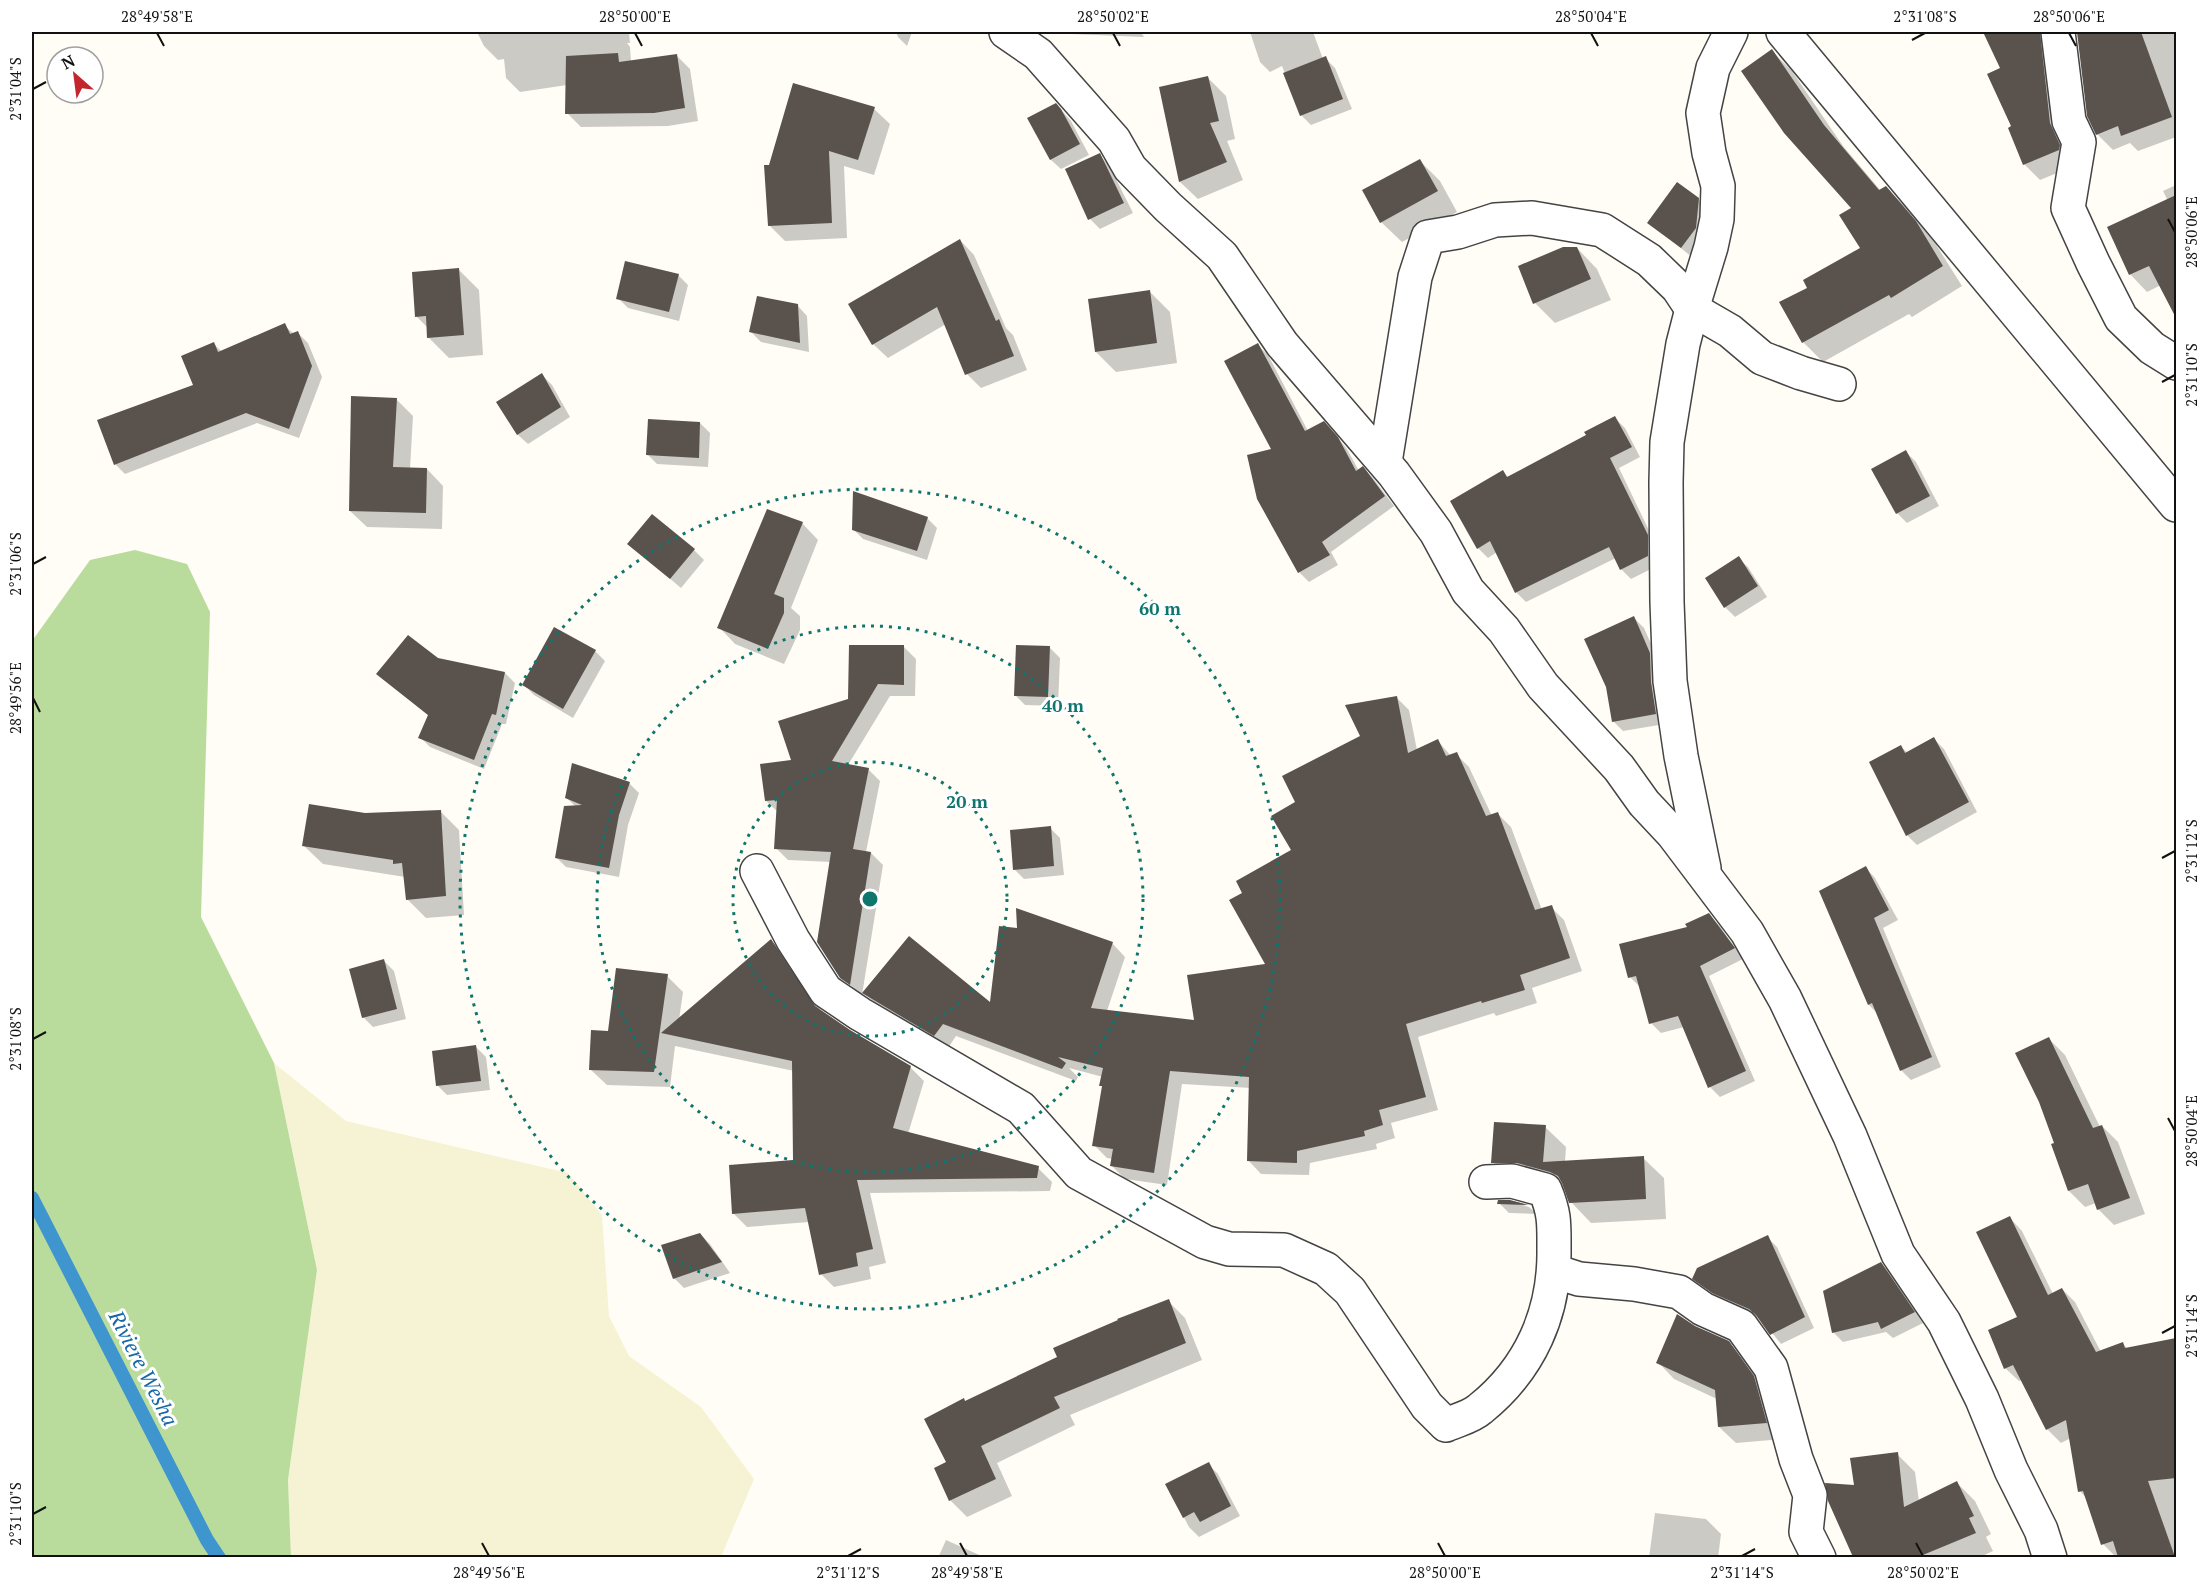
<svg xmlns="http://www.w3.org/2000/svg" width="2208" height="1589" font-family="'PT Serif',serif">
	<rect width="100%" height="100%" fill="#fffdf5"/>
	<polygon fill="#f6f3d4" points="274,1063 346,1121 568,1173 602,1215 609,1316 629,1356 701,1407 754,1479 721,1557 291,1557 288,1480 317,1270"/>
	<polygon fill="#b9dc9c" points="135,550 187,564 210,612 201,917 274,1063 317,1270 288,1480 291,1557 32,1557 32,641 90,560"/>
	<g fill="#0003">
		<polygon points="477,32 629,32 630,43 627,43 630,47 631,62 676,55 690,69 698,121 668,126 581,127 567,113 567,85 520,92 506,78 504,59 498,60 484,46"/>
		<polygon points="896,32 912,32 907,46 898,37"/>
		<polygon points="1068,32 1141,32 1144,37 1071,34"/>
		<polygon points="1250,32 1313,32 1323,59 1325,58 1335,68 1352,109 1311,125 1301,115 1282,66 1270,72 1260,62"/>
		<polygon points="1985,32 2065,32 2074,166 2040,180 2024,164 2013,127 2002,69"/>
		<polygon points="2078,32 2176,32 2176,137 2138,151 2130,143 2113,150 2097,134 2089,115"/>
		<polygon points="1772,51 1792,71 1843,146 1881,191 1886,188 1906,207 1935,243 1962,286 1912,317 1909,314 1823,362 1803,342 1809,288 1862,248 1853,208"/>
		<polygon points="1208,78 1226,96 1235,139 1227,141 1243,180 1198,199 1180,182 1161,88"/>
		<polygon points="1056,104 1071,121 1089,155 1061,169 1051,160 1029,118"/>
		<polygon points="874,109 890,124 874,175 844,166 847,238 785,241 769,225 770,166"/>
		<polygon points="1099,155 1109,165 1133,213 1100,229 1090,219"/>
		<polygon points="1420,161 1440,181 1457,212 1402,242 1381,222"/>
		<polygon points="2176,185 2176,311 2163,284 2147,292 2130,274 2109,228 2168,201 2163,191"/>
		<polygon points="1698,199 1708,209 1692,257 1649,223"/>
		<polygon points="960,240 974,255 1006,328 1013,335 1027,370 981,388 967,374 946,324 888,358 873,344"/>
		<polygon points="1577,248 1597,269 1611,300 1555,323 1535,303"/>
		<polygon points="458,269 479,290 483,355 449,358 429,338 428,328 416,316"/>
		<polygon points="678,275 688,285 679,321 628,308 618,298"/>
		<polygon points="1149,291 1170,312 1177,363 1116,372 1096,352"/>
		<polygon points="797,305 807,316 809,352 761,342 751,332"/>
		<polygon points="284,325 294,334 298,333 308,343 322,377 299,438 257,423 125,474 115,464 195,386 214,344 222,352"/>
		<polygon points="1258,345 1268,355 1308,431 1334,433 1347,449 1359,471 1363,468 1373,478 1394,506 1331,552 1338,565 1309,582 1299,572 1273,450"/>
		<polygon points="542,375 552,385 570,417 528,444 518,435 498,403"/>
		<polygon points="396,399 413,416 410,469 427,469 443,486 442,529 367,527 350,511"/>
		<polygon points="1615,418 1625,428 1640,457 1619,468 1657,547 1657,566 1631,579 1621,569 1616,558 1526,602 1516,592 1497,552 1488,558 1478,548 1503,472 1509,478 1588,436"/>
		<polygon points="700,423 710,433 708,467 657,464 647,454"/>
		<polygon points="1906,452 1916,462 1939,506 1907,523 1897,513"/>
		<polygon points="927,518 937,528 927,560 863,539 853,529"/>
		<polygon points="802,523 818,540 791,608 800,616 800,630 784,664 735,644 719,627"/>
		<polygon points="629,544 694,550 704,560 681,588"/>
		<polygon points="1738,558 1748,567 1767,597 1735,617 1725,607"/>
		<polygon points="1634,618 1644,628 1660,664 1665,724 1623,731 1613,721"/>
		<polygon points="904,647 916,659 915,696 890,696 848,765 868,769 880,781 866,852 871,853 883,865 862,995 841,977 831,862 788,860 776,848 778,812 766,801 793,761 850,700"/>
		<polygon points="1050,648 1060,658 1058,706 1025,705 1015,695"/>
		<polygon points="595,651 605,661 573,718 534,695 524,685"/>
		<polygon points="437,660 505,673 515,683 506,724 502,724 484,769 430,747 420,737 429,716 378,674"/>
		<polygon points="1396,697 1409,710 1417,750 1438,741 1451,756 1456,754 1469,767 1492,816 1498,814 1511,827 1542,910 1551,907 1564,920 1582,971 1532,988 1537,1003 1496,1016 1494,1013 1418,1037 1438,1110 1391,1123 1395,1138 1376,1144 1377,1149 1310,1163 1309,1175 1261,1174 1248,1160 1251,1088 1182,1084 1167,1185 1125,1179 1112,1166 1113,1159 1107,1158 1094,1145 1103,1087 1101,1085 1103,1077 1069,1068 1078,1077 1076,1081 956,1036 948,1048 877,1005 864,993 991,1005 1112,943 1125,957 1107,1011 1196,1021 1267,965 1244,893 1293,851 1297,802 1362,736"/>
		<polygon points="1934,739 1944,749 1977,812 1917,845 1907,835 1901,747 1908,753"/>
		<polygon points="629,783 639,793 628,825 619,877 566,867 556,857 576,807 567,798"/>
		<polygon points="441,812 459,830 464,915 426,918 407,899 405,877 323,864 304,846 365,814"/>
		<polygon points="1050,828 1060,838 1064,875 1024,879 1014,869"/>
		<polygon points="1866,868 1875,878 1898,920 1883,928 1941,1067 1911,1080 1901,1070 1878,1014 1869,1005 1821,891"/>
		<polygon points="1709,915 1719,925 1743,959 1709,976 1755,1081 1720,1097 1710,1087 1684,1027 1661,1033 1651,1023 1640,987 1630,977 1689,928"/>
		<polygon points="771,941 785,954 823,1014 910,1067 924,1081 908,1134 1038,1168 1052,1182 1050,1191 870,1193 886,1263 869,1267 871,1279 834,1287 821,1274 809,1222 747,1227 733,1213 795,1161 794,1071 675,1046 670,1087 607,1085 591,1070 609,1032 667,976 683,992 679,1020"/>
		<polygon points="384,961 394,971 406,1019 373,1027 363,1017"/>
		<polygon points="2049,1039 2065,1055 2100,1127 2102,1126 2118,1142 2145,1214 2114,1225 2098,1209 2096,1203 2085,1207 2069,1191 2053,1145 2056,1144"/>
		<polygon points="476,1047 486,1057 490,1090 447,1095 437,1085"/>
		<polygon points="1545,1127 1566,1147 1565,1162 1643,1158 1664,1178 1666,1219 1591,1223 1571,1202 1566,1190 1538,1183 1513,1183 1493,1162"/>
		<polygon points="1510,1201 1529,1207 1537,1214 1509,1213 1499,1203"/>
		<polygon points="2009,1217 2022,1231 2053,1294 2062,1289 2075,1302 2101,1352 2123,1344 2128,1349 2176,1339 2176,1558 2116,1557 2103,1544 2087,1499 2080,1491 2071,1438 2061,1443 2048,1430 2022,1380 2019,1381 2005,1368 2019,1318"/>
		<polygon points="700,1234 710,1244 730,1273 684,1288 674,1278"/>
		<polygon points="1767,1237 1777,1247 1814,1328 1781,1344 1761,1319 1724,1302 1694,1278"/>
		<polygon points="1881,1263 1891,1274 1923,1323 1893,1338 1886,1332 1843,1342 1833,1332"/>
		<polygon points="1168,1301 1185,1318 1202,1360 1070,1415 1075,1425 997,1463 1012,1496 967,1517 950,1500 948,1463 966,1402 1059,1358"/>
		<polygon points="1695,1327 1728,1342 1745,1360 1770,1395 1782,1439 1736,1443 1719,1427 1717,1399 1674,1379 1658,1362"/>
		<polygon points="1897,1454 1915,1472 1919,1501 1957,1483 1975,1501 1991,1534 1986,1537 1993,1551 1978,1558 1855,1558 1830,1500 1855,1486"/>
		<polygon points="1208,1464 1218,1474 1240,1516 1199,1537 1189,1527 1167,1485"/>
		<polygon points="1655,1513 1706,1519 1721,1534 1718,1558 1649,1558"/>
		<polygon points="946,1540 986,1558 938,1558"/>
	</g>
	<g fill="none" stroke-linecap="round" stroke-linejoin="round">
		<polyline stroke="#3f96cf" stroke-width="14" points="32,1198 207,1540 219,1558"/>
	</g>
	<g fill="#5a524d">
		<polygon points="1983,32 2040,32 2050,123 2060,145 2059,150 2023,165 2008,128 2011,126 1987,74 2000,68"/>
		<polygon points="2077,32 2141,32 2172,117 2121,136 2118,126 2096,135 2087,116"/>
		<polygon points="1772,49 1824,125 1879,190 1886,186 1916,221 1943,266 1891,298 1889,295 1802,343 1779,302 1807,288 1803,280 1860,248 1839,215 1851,208 1784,133 1741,71"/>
		<polygon points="618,53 619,62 677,54 685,108 654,113 565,114 566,56"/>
		<polygon points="1326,56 1343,99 1300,116 1283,73"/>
		<polygon points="1208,76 1219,121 1210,123 1227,162 1179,182 1159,87"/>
		<polygon points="793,83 875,107 858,160 829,151 832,223 768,226 764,165 769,165"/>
		<polygon points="1056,103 1061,109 1080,144 1050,160 1027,118"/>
		<polygon points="1100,153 1124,203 1088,220 1065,169"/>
		<polygon points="1420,159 1438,191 1380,223 1362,190"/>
		<polygon points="1677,182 1699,198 1696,228 1681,248 1647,223"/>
		<polygon points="2176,195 2176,318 2149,266 2129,275 2107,227"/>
		<polygon points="960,239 996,321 999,319 1014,356 965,375 937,307 872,345 848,304"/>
		<polygon points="1563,247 1577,247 1591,279 1533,304 1518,266"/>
		<polygon points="625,261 679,274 669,312 616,299"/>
		<polygon points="459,268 464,335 427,338 426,316 415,317 412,272"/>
		<polygon points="1150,290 1157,343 1095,352 1088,299"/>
		<polygon points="757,296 798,304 800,343 749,332"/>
		<polygon points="285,323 290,334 298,331 312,366 289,429 246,413 114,465 97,420 193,385 181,356 214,342 218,352"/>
		<polygon points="1258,343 1305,431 1324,421 1338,437 1356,471 1363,466 1385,496 1322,542 1330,555 1298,573 1257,499 1247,455 1271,449 1224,361"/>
		<polygon points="542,373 561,407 517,435 496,402"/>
		<polygon points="351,396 397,398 393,467 427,468 426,513 349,511"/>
		<polygon points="1615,416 1632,447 1610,458 1648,535 1648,556 1620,570 1609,547 1515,593 1490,541 1477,549 1450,501 1503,470 1507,477 1586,435 1584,432"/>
		<polygon points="648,419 700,422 699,458 646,455"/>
		<polygon points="1906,450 1930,496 1896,514 1871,469"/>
		<polygon points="853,491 928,517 917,551 852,530"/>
		<polygon points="767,509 803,522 774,594 784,598 784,613 768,649 717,628"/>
		<polygon points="652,514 695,549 670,579 627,544"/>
		<polygon points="1739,556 1758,586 1724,608 1705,578"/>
		<polygon points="1634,616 1650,653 1651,682 1656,714 1612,722 1606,687 1584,639"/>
		<polygon points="554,627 596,650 563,709 522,685"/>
		<polygon points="408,635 438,658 505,672 496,715 492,714 474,760 418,738 428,715 376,674"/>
		<polygon points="849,645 904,645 904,685 878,684 832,761 869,768 853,849 871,852 850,985 840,978 817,942 831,852 774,849 777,800 765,801 760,764 791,760 778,721 848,699"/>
		<polygon points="1016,645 1050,646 1048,697 1014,696"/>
		<polygon points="1397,696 1408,753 1438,739 1446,756 1457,752 1486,816 1498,812 1535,910 1552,905 1570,958 1520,975 1525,990 1482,1003 1481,1001 1406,1024 1426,1097 1379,1110 1383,1125 1364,1131 1365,1136 1297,1151 1297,1163 1247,1161 1249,1077 1170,1071 1154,1173 1110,1166 1113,1149 1092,1146 1102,1086 1099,1086 1103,1068 1058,1057 1066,1063 1062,1069 943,1024 934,1036 862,993 909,936 990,1002 999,926 1017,928 1016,908 1113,942 1091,1008 1194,1020 1187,975 1265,964 1229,900 1242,893 1236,881 1291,850 1271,816 1295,802 1282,776 1360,736 1345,705"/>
		<polygon points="1934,737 1969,802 1906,836 1869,762 1901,745 1905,753"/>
		<polygon points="572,763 630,782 619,815 609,868 555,858 564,806 582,805 565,798"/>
		<polygon points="309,804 365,813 441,810 446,896 406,900 402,863 393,864 393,860 302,846"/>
		<polygon points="1051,826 1054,866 1013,870 1010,830"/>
		<polygon points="1866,866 1889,910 1874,918 1932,1057 1900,1071 1872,1003 1868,1005 1819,891"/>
		<polygon points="1709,913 1735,948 1700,966 1746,1071 1708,1088 1678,1016 1649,1024 1636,976 1628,978 1619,944 1687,927 1685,924"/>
		<polygon points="771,939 815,1006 850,1030 911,1066 893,1128 1039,1166 1037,1178 857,1180 873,1249 856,1253 858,1266 819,1275 805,1208 732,1214 729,1165 793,1160 792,1061 661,1033"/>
		<polygon points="384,959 397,1009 362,1018 349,969"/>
		<polygon points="616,968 668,974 654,1072 589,1070 591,1030 608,1031"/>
		<polygon points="2049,1037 2093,1128 2102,1125 2130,1198 2097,1210 2088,1184 2068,1191 2051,1144 2054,1143 2039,1102 2015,1053"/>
		<polygon points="476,1045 481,1081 436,1086 432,1051"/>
		<polygon points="1494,1122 1546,1125 1543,1162 1644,1156 1646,1199 1569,1203 1562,1183 1558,1176 1550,1172 1517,1163 1491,1163"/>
		<polygon points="1498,1200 1510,1200 1529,1205 1497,1204"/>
		<polygon points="2010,1216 2048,1295 2062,1288 2096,1352 2123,1342 2125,1348 2176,1338 2176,1478 2148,1481 2175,1557 2118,1557 2113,1541 2101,1545 2083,1491 2078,1492 2066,1420 2046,1430 2013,1365 2004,1369 1988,1330 2017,1317 1976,1232"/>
		<polygon points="700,1233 722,1262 673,1279 661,1245"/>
		<polygon points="1768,1235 1805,1317 1770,1335 1756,1315 1749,1309 1712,1293 1692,1279 1697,1268"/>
		<polygon points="1881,1262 1915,1312 1881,1329 1878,1322 1832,1333 1823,1291"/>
		<polygon points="1169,1299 1186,1343 1054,1397 1060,1408 981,1446 996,1479 949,1501 934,1468 946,1462 924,1419 964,1398 965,1401 1057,1357 1053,1348 1118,1320 1117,1319"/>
		<polygon points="1677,1314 1695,1326 1729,1341 1754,1376 1767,1423 1718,1427 1715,1390 1656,1363"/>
		<polygon points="1898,1452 1904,1507 1957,1481 1974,1516 1969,1518 1976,1533 1918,1557 1853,1557 1828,1501 1825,1483 1854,1485 1850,1458"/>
		<polygon points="1209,1462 1231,1506 1200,1522 1194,1512 1183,1518 1165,1484"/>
	</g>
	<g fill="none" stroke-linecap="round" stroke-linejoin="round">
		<g stroke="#444" stroke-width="36">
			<g id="minor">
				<polyline points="1006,32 1038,54 1114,140 1130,168 1168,207 1222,256 1282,344 1394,474 1436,532 1468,591 1504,630 1543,686 1619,768 1644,803 1673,834 1747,932 1785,999 1850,1136 1898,1254 1944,1322 1982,1399 2011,1470 2041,1530 2050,1558"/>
				<polyline points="1783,32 2176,505"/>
				<polyline points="2058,32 2069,121 2079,142 2068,208 2093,263 2121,318 2152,348 2176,363"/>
				<polyline points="1385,462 1415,277 1428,237 1458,232 1495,220 1532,218 1602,230 1649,260 1678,288 1692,309 1730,331 1762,358 1801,373 1839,384"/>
				<polyline points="1704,868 1681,756 1670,681 1667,602 1666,482 1667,442 1683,344 1692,309 1711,247 1717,219 1718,186 1709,153 1703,113 1713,68 1731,32"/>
				<path d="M757 871 793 940 826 991 860 1014 1021 1108 1079 1173 1205 1242 1229 1249 1284 1250 1326 1269 1350 1291 1427 1406 1446 1425C1457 1420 1471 1417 1480 1409 1530 1369 1555 1313 1554 1249 1554 1224 1555 1214 1545 1190L1512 1181 1486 1182"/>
				<polyline points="1554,1271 1579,1279 1634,1284 1679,1292 1703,1309 1741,1326 1771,1368 1796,1459 1810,1495 1806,1532 1819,1558"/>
			</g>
		</g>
		<use href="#minor" stroke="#fff" stroke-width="33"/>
	</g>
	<path fill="none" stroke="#111" stroke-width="2" d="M157 33 164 46M635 33 642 46M1113 33 1120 46M1591 33 1598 46M2069 33 2076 46M1912 40 1925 33M33 89 46 82M2168 219 2175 232M2162 382 2175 375M33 564 46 557M33 698 40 712M2162 858 2175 851M33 1039 46 1032M2168 1118 2175 1131M2162 1333 2175 1326M33 1514 46 1507M482 1543 489 1556M960 1543 967 1556M1438 1543 1445 1556M1916 1543 1923 1556M848 1556 861 1549M1742 1556 1755 1549"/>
	<g fill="none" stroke="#0f766e" stroke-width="3" stroke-dasharray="3 6">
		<circle cx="870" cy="899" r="137"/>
		<circle cx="870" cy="899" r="273"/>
		<circle cx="870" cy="899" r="410"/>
	</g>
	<g text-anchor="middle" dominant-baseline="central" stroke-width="6" stroke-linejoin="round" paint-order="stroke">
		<g font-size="21" font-style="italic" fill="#1768a6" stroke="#fff">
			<text transform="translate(144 1368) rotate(63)">Riviere Wesha</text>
		</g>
	</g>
	<circle cx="870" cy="899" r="9" fill="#0f766e" stroke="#fff" stroke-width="3"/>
	<g font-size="18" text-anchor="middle" font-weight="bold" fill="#0f766e" stroke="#fff" stroke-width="6" stroke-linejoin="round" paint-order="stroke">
		<text x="1160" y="615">60 m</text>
		<text x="1063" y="712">40 m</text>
		<text x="967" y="808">20 m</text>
	</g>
	<rect width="2208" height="1589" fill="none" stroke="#ffffff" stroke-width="66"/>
	<g transform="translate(75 75) rotate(332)"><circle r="28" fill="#ffffff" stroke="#a0a0a0" stroke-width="1.5"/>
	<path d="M0-4.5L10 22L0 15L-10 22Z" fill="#c4262e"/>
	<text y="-9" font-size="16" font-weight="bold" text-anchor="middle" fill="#111111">N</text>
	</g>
	<rect x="33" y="33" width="2142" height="1523" fill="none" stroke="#111" stroke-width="2"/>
	<g font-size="15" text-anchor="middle" fill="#111">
		<text x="157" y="22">28°49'58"E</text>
		<text x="635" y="22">28°50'00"E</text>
		<text x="1113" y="22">28°50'02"E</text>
		<text x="1591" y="22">28°50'04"E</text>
		<text x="1925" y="22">2°31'08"S</text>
		<text x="2069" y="22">28°50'06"E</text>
		<text transform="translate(16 89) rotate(-90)" y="5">2°31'04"S</text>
		<text transform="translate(2192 232) rotate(-90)" y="5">28°50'06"E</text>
		<text transform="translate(2192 375) rotate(-90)" y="5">2°31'10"S</text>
		<text transform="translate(16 564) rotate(-90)" y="5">2°31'06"S</text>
		<text transform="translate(16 698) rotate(-90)" y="5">28°49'56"E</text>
		<text transform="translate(2192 851) rotate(-90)" y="5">2°31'12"S</text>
		<text transform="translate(16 1039) rotate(-90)" y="5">2°31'08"S</text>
		<text transform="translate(2192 1131) rotate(-90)" y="5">28°50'04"E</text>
		<text transform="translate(2192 1326) rotate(-90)" y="5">2°31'14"S</text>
		<text transform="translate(16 1514) rotate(-90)" y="5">2°31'10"S</text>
		<text x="489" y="1578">28°49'56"E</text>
		<text x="848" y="1578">2°31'12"S</text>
		<text x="967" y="1578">28°49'58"E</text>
		<text x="1445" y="1578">28°50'00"E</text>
		<text x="1742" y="1578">2°31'14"S</text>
		<text x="1923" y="1578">28°50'02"E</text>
	</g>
</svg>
